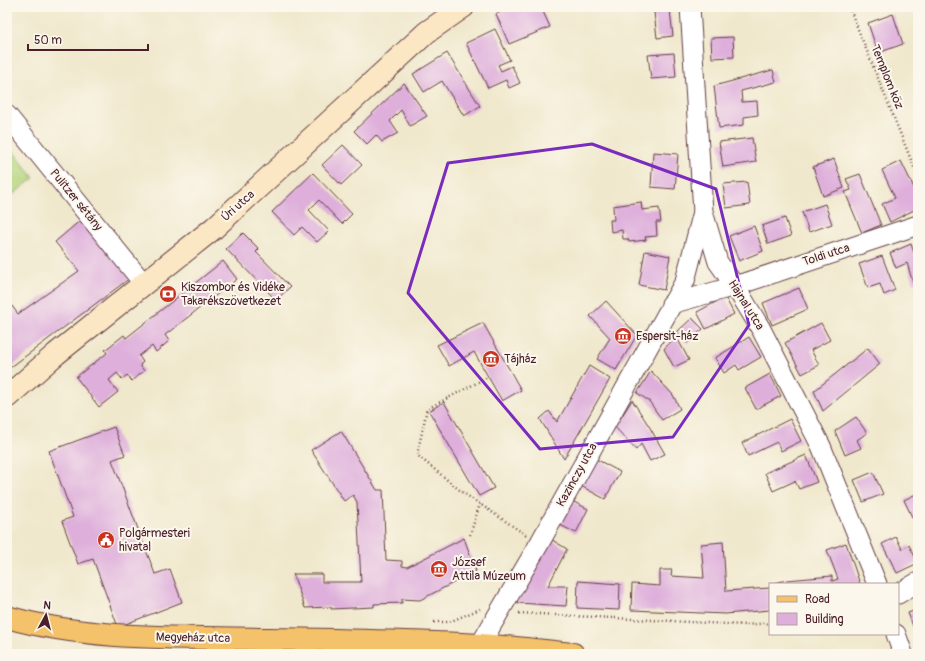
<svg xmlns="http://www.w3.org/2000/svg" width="925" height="661" font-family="Pangolin,sans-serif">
	<rect width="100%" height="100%" fill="#fbf7ec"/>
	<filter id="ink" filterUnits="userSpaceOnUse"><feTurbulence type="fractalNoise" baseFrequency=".025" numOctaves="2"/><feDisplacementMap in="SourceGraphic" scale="8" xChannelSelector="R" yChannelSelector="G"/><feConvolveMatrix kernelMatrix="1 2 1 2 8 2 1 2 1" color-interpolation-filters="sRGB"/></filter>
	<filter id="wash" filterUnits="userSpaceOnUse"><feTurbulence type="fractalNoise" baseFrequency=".012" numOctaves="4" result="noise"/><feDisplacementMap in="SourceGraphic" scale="16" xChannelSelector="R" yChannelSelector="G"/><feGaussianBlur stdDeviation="0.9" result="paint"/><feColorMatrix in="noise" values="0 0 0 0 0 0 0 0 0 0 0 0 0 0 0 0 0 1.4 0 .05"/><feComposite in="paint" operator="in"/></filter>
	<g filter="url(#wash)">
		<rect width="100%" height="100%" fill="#f0e8cc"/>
		<polygon fill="#b4d57d" stroke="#7f7a54" points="7,144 34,178 7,199"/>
		<g id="blocks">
			<g fill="#deafdb">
				<polygon points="512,7 541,7 550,27 509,44 496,14"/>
				<polygon points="670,10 673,36 657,38 654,12"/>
				<polygon points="893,14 903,44 878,53 868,23"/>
				<polygon points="495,29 510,60 498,65 501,71 512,66 520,83 509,88 506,80 488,88 466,43"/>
				<polygon points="733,37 734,57 712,58 711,38"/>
				<polygon points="447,53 480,106 464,116 442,81 424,92 413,74"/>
				<polygon points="674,53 676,77 651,79 648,55"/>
				<polygon points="773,70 776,82 741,91 742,102 757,101 758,115 744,117 744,125 719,128 714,86"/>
				<polygon points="404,83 427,116 410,126 401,110 390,121 398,133 382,142 376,135 367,144 354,131"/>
				<polygon points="752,138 756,162 723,167 719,142"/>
				<polygon points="343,145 362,165 341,185 322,165"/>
				<polygon points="653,152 678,154 675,189 651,187"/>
				<polygon points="834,159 844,188 823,196 813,167"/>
				<polygon points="901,161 918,196 918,208 890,222 882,204 895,198 882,170"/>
				<polygon points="313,173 352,214 342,224 319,200 309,210 329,231 317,242 302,227 294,235 272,212"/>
				<polygon points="860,174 881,225 862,233 845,192 851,190 846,179"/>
				<polygon points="747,182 750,205 726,208 723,184"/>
				<polygon points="641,202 642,210 659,208 661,222 656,222 657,236 645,237 646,240 629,242 628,239 623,239 622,230 611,232 610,220 614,220 613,206"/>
				<polygon points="825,204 832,224 809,232 802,212"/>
				<polygon points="785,218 791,236 768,244 762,226"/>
				<polygon points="82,219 130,278 7,370 7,310 12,306 18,314 79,271 55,242"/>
				<polygon points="754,226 763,251 739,261 729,236"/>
				<polygon points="243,233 259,249 256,252 290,287 276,300 226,249"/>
				<polygon points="911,244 918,264 918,282 913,283 907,263 896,268 890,253"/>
				<polygon points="645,251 670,256 664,290 639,285"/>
				<polygon points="882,256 895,290 884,295 880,284 868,288 859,264"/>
				<polygon points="223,261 237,279 165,335 169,341 156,352 152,346 139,356 143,362 140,365 144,371 132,381 127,375 122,379 117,373 109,380 118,392 99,407 76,377 107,353 105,350 124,335 126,338"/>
				<polygon points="799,288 808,309 772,325 763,303"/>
				<polygon points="725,297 734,314 706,329 697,312"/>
				<polygon points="606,301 637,335 616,370 597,359 610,338 590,316"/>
				<polygon points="692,318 703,329 687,343 677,332"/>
				<polygon points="483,323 521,390 502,401 474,352 449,366 437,345"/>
				<polygon points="821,323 830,340 811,350 819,365 802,374 785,343"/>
				<polygon points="676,336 689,360 674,367 664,349"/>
				<polygon points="749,337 761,357 739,370 736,365 724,373 715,358"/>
				<polygon points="868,348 880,364 823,411 814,391"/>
				<polygon points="589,366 610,379 564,459 540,419 549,411 557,422"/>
				<polygon points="651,371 673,395 680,409 662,420 649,401 637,393"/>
				<polygon points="770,374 781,396 756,409 745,388"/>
				<polygon points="632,400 649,426 665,454 650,461 641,444 636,450 615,427"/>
				<polygon points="444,402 494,488 479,496 429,411"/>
				<polygon points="856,417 867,433 857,440 861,448 845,455 835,431"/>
				<polygon points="790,419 801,441 781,451 777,442 748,456 742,443"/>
				<polygon points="114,427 125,455 112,460 155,574 170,569 182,602 118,627 93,559 78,564 62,521 73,517 49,451"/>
				<polygon points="341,431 377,490 383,490 386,560 402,561 402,566 407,567 464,538 476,571 420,600 402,599 402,603 374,604 374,607 331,609 331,607 305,608 293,574 322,574 322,582 361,582 357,502 353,495 344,501 311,450"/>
				<polygon points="806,455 817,482 799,489 795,481 773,491 765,473"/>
				<polygon points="596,459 620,472 605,499 581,486"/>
				<polygon points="873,472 883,494 863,502 854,480"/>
				<polygon points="918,493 918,517 913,519 904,500"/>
				<polygon points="570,500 588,509 576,533 558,524"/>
				<polygon points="896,537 902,549 909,545 918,563 897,573 882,544"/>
				<polygon points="549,538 567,549 548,586 568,586 566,606 518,603 516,599"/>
				<polygon points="723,542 726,591 770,588 770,610 725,614 631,610 632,584 660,586 660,570 672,570 671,576 704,578 701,544"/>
				<polygon points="846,543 860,584 770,584 787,580 832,576 832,581 838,579 827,550"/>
				<polygon points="578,581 620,584 619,610 577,608"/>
				<polygon points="918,609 918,639 908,613"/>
			</g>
		</g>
	</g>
	<g filter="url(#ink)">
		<use href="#blocks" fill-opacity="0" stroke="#633d43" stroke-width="1"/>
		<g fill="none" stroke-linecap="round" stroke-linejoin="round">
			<g stroke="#633d43" stroke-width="21">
				<g id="minor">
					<polyline points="690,7 703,212 718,262 735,286 761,329 821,446 877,584"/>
					<polyline points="7,115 144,284"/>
					<polyline points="671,304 735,286 918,225"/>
					<polyline points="898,594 918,582"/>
					<polyline points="896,634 903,654"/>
					<polyline points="268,654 268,639"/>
					<polyline points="473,654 480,645 539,544 685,281 703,212"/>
				</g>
			</g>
			<g stroke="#633d43" stroke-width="24">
				<polyline id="secondary" points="7,397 56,354 214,228 427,32 463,7"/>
			</g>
			<g stroke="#633d43" stroke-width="24">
				<path id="primary" d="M7 617C90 641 182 637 268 639 339 640 409 641 480 645 511 647 542 651 573 654"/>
			</g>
			<g stroke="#633d43" stroke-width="2.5" stroke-dasharray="1 3" stroke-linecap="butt">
				<polyline points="849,7 918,177"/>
				<polyline points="481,10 485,7"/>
				<polyline points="486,378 427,409 417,455 462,492 526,535"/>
				<polyline points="470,535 480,504"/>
				<polyline points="7,595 14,598"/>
				<polyline points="519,613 746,625 770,623"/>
				<polyline points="434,622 449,622 480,609"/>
			</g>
			<use href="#minor" stroke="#fff" stroke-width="19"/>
			<use href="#secondary" stroke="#fbe7c3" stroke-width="22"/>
			<use href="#primary" stroke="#f4c26a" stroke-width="22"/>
		</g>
	</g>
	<path fill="none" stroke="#7b2cbf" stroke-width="3" stroke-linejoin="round" d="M592 144 716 189 749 325 673 437 540 449 408 293 448 163Z"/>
	<defs>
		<g id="bank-disc" transform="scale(0.9)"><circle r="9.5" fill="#c8321e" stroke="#fbf7ec"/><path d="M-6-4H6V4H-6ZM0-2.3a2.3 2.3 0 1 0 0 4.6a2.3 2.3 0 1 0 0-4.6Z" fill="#fff"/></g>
		<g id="museum-disc" transform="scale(0.9)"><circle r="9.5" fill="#c8321e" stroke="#fbf7ec"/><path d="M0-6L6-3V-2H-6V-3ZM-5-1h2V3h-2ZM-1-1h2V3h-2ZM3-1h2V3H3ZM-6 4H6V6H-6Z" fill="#fff"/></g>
		<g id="civic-disc" transform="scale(0.9)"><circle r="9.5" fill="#c8321e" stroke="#fbf7ec"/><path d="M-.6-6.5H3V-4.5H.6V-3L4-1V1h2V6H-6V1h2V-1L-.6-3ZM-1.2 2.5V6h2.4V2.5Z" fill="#fff"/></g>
	</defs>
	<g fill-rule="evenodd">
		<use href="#bank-disc" x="168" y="294"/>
		<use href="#museum-disc" x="623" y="336"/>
		<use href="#museum-disc" x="491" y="359"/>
		<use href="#civic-disc" x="106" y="540"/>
		<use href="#museum-disc" x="439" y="569"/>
	</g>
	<g text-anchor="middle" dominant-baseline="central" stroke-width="4" stroke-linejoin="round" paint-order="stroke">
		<g font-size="12" fill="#4a1f2b" stroke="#fbf7ec">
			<text transform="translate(887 77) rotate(68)">Templom köz</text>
			<text transform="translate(76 200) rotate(51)">Pulitzer sétány</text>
			<text transform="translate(238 206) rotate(-42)">Úri utca</text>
			<text transform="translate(826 255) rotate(-18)">Toldi utca</text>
			<text transform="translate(746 305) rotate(58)">Hajnal utca</text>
			<text transform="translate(577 475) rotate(-61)">Kazinczy utca</text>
			<text transform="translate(193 638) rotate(1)">Megyeház utca</text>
		</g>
		<g font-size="12" fill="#4a1f2b" stroke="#fbf7ec" text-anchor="start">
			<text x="181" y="287">Kiszombor és Vidéke<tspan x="181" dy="14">Takarékszövetkezet</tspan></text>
			<text x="636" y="336">Espersit-ház</text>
			<text x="504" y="359">Tájház</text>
			<text x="119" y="533">Polgármesteri<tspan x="119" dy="14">hivatal</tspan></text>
			<text x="452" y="562">József<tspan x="452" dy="14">Attila Múzeum</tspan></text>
		</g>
	</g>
	<rect width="925" height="661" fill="none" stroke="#fbf7ec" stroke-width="24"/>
	<rect x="769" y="583" width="130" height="52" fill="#fbf7ec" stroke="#b4a19f"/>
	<rect x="777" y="596" width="20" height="6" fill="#f4c26a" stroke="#b4a19f"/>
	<text x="805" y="603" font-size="12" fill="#4a1f2b">Road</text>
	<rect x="777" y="613" width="20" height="12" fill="#deafdb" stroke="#b4a19f"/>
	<text x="805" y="623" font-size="12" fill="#4a1f2b">Building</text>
	<g transform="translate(46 615) rotate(7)" stroke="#fbf7ec" stroke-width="3" paint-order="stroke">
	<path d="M0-3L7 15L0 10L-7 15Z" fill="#4a1f2b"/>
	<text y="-6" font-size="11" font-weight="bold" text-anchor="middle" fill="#4a1f2b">N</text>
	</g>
	<path d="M28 44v6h120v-6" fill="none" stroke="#4a1f2b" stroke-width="2"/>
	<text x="34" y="44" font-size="12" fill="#4a1f2b" stroke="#fbf7ec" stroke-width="3" paint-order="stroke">50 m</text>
</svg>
